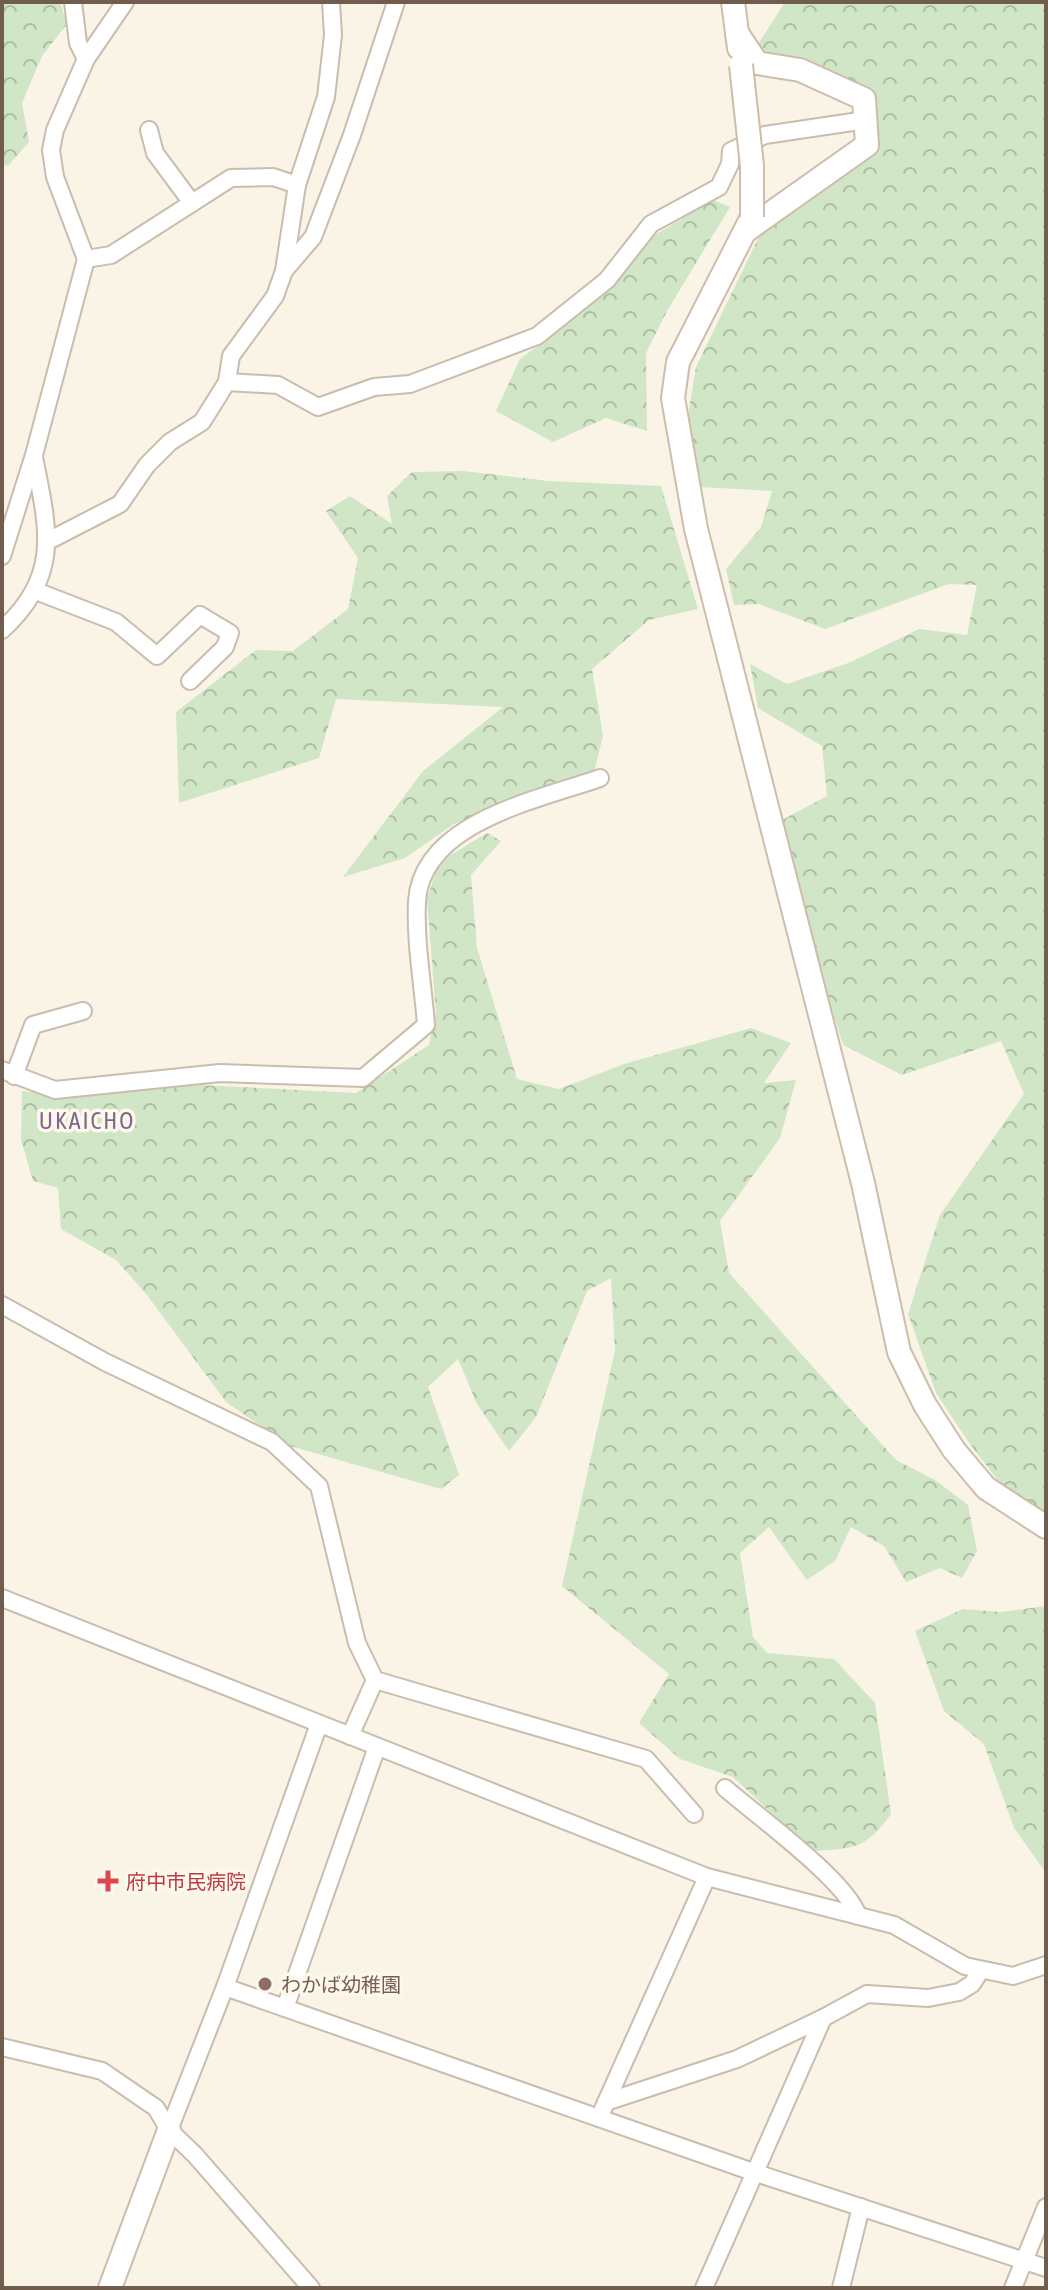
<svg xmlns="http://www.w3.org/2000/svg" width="1048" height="2290" font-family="'Asap Condensed','Noto Sans JP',sans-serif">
	<defs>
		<pattern id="forest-crowns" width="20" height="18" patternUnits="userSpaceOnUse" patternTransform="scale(2)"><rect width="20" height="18" fill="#d0e6c6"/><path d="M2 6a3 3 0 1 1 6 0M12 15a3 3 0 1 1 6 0" fill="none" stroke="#adbea3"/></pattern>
	</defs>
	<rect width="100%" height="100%" fill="#faf4e6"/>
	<g fill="url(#forest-crowns)">
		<polygon points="2,2 60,2 67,24 42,56 22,103 29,142 8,166 2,164"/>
		<polygon points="785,2 1046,2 1046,1512 1003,1487 970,1444 936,1393 908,1314 940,1215 1024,1094 1001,1041 902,1075 843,1045 810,942 782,820 827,796 822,746 758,708 750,664 787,684 851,662 919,629 967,635 977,585 949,584 825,629 759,604 734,605 726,569 761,527 772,491 700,487 687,421 696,367 765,224 876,146 870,95 809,62 755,49"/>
		<polygon points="713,200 730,207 667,311 646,353 647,431 606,418 553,442 496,411 520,359 555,333 624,272 655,235"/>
		<polygon points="463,471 548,481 661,486 698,609 649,620 592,669 603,736 594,772 454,824 405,858 343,877 423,771 503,707 336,699 319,758 179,803 176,712 256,650 293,651 348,609 358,558 326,511 350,496 392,524 387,496 412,472"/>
		<path d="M487 833 501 841 471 875 477 948 517 1079 559 1089 624 1064 751 1028 791 1043 764 1083 796 1080 780 1138 720 1221 729 1273 896 1460 935 1480 968 1505 977 1551 962 1578 940 1568 906 1582 884 1546 851 1527 835 1561 807 1580 769 1527 740 1553 753 1637 767 1653 834 1659 875 1703 891 1814C866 1849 853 1849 812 1851L733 1777 680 1759 639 1723 669 1674 562 1586 615 1350 611 1278 587 1291 536 1417 509 1451 477 1404 458 1359 428 1387 459 1475 441 1489 290 1446 226 1402 147 1295 116 1260 61 1229 58 1188 33 1181 21 1140 22 1091 78 1097 200 1085 356 1093 429 1045 436 1013 427 899 439 862Z"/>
		<polygon points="1046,1606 1046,1873 1014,1828 984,1744 944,1711 915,1631 963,1609 1000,1612"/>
	</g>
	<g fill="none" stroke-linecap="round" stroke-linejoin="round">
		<g stroke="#cabcae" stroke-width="20">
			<g id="street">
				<polyline points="73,2 78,43 86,59"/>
				<polyline points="149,130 155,153 192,203"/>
				<polyline points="86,259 111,255 231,178 273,177 297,185"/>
				<polyline points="284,271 313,237 352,135 396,2"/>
				<polyline points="227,382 278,385 318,407 374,387 410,384 537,336 607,280 651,224 719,187 730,164 731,151 765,135 866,120"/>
				<polyline points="48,541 120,504 147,465 170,442 202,422 227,382 231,356 275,296 284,271 297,185 326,97 333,35 331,2"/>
				<polyline points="2,556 34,455 86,259 55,177 51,150 55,130 86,59 125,2"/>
				<polyline points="36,591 116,622 157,656 200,615 230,633 225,647 190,681"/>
				<path d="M2 630C62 575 48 528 34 457"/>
				<path d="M2 1070 55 1090 220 1073 363 1078 426 1025C423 985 415 942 417 901 422 822 538 800 600 778"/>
				<polyline points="14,1076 33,1025 83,1011"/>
				<polyline points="2,1305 105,1362 272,1442 319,1486 357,1643 375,1680 646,1759 694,1814"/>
				<polyline points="2,1598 707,1877 894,1925 965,1966 1013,1976 1046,1965"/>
				<polyline points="350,1736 375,1680"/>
				<path d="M725 1788C756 1815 847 1881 858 1916"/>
				<polyline points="225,1987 753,2172 1046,2268"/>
				<polyline points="285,2008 377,1747"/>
				<polyline points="2,2047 102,2071 156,2108 169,2130 195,2155 311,2288"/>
				<polyline points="606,2102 737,2059 823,2018"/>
				<polyline points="599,2118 707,1877"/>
				<polyline points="169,2130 225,1987 319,1724"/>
				<polyline points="704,2288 823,2018 867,1994 928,1998 959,1992 972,1984 981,1970"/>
				<polyline points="841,2288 861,2207"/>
				<polyline points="1013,2288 1046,2207"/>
			</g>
		</g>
		<g stroke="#cdbdac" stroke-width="26">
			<g id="secondary">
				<polyline points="733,2 739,48"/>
				<polyline points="737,33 757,63 800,70 864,99 867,145 747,230"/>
				<polyline points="752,217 678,362 673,398 696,529 863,1183 899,1352 925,1405 954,1450 986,1488 1046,1527"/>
				<polyline points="110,2288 169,2130"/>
			</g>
		</g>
		<use href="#street" stroke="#fff" stroke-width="16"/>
		<use href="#secondary" stroke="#fff" stroke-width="22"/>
		<g stroke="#cdbdac" stroke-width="26" stroke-linecap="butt">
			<polyline id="secondary-bridge" points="741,65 752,166 752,217"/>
		</g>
		<use href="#secondary-bridge" stroke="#fff" stroke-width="22"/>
	</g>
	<path fill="#e0444e" stroke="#fdf8ec" stroke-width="3" d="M104 1869h8v8h8v8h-8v8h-8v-8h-8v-8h8z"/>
	<circle fill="#8d6e63" stroke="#fdf8ec" stroke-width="3" cx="265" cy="1984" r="8"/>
	<g text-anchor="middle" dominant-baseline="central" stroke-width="7" stroke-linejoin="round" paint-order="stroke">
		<g font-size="20" fill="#be3a42" stroke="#fdf8ec" text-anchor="start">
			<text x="126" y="1881">府中市民病院</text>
		</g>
		<g font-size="20" fill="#785e54" stroke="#fdf8ec" text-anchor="start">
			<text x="281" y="1984">わかば幼稚園</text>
		</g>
		<g font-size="24" letter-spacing="2" fill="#83668c" stroke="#fdf8ec">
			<text x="87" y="1120">UKAICHO</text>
		</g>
	</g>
	<rect width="1048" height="2290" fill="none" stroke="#705d4e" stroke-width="8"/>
</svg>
